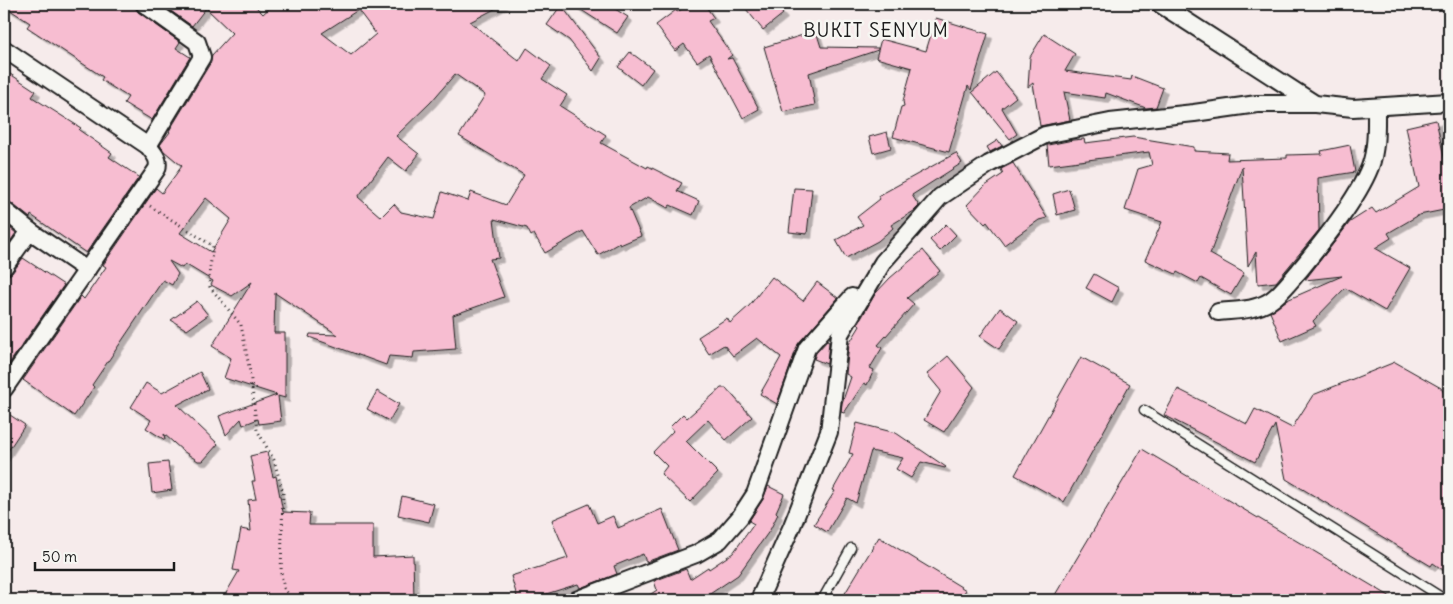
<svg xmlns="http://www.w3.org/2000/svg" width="1453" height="604" font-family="Delius,sans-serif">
	<defs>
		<filter id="shadow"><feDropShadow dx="4.5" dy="4.5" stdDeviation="0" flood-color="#0004"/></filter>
	</defs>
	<rect width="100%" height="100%" fill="#f6ebeb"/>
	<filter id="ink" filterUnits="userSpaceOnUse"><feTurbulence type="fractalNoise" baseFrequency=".02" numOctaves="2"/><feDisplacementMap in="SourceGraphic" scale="10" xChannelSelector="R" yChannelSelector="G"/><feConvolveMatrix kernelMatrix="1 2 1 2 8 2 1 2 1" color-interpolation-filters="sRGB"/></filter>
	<g filter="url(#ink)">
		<g fill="#f7bdd1" stroke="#1c1c1c" fill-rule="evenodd" filter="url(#shadow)">
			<polygon points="4,4 134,4 138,12 180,42 176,48 190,57 152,120 124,103 128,97 101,80 103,77 27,27 30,23 4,6"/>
			<path d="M161 4H253L263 14 274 4H504L470 22 519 61 527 48 551 66 542 79 567 95 560 106 606 135 601 143 647 168 648 166 682 183 677 191 699 201 693 215 670 205 668 208 648 197 629 208 641 236 620 245 619 243 598 255 583 231 545 253 534 234 531 236 527 228 494 219 499 258 490 259 504 297 453 315 456 349 414 352 413 358 389 356 386 365 309 337 310 334 338 335 275 293 274 333H285V398L278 396 281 421 259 424 258 419 243 425 241 419 226 435 219 416 277 395 224 378 231 358 212 346 252 282 232 296 211 285 213 281 185 264 182 268 169 261 178 274 172 285 163 280 92 385 94 387 74 416 23 380 81 296 84 299 106 267 103 265 156 188 162 193 182 166 164 151 160 145 170 132 169 131 211 62 212 55 232 33 206 8 192 26ZM358 10 376 34 351 55 322 33ZM455 74 485 95 459 136 524 175 506 205 471 192 468 201 442 192 434 219 401 212 394 204 381 217 358 197 388 157 406 171 419 154 396 136 431 102ZM206 198 231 219 211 252 180 233Z"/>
			<polygon points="572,4 607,4 628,17 617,33"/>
			<polygon points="690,4 704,4 714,18 708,21 732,55 727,59 732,58 759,109 743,118 709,54 697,62 684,44 675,51 656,25 676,10 677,12"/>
			<polygon points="742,4 774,4 783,14 763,30"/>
			<polygon points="561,5 601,58 593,71 569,40 547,25"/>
			<polygon points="936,18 988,34 971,90 968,86 949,152 893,137 901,107 904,106 903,101 912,68 876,58 881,39 926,51"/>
			<polygon points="816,31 821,47 878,48 878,50 809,73 815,105 783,112 764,47"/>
			<polygon points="1044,34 1075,54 1065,71 1131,80 1132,76 1163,88 1156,107 1146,108 1106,93 1105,98 1064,92 1070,120 1040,126 1033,83 1028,87 1030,57"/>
			<polygon points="630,52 653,69 641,85 618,67"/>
			<polygon points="4,70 36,91 32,97 81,128 79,130 112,153 109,157 139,177 86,253 31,215 30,218 10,202 4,200"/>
			<polygon points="996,72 1016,97 1002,108 1017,134 1010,139 972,92"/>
			<polygon points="1436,120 1449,180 1449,209 1419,215 1388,233 1391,238 1375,248 1410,268 1385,311 1345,288 1313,321 1316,326 1282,341 1270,312 1287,300 1342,276 1305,280 1350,222 1372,208 1376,213 1419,187 1406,127"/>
			<polygon points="887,132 891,148 873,153 869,137"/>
			<polygon points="1133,137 1194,147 1194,151 1228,153 1227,160 1287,158 1287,155 1322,154 1321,151 1350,145 1355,172 1318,178 1319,230 1276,282 1258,284 1256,252 1248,266 1242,167 1210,254 1244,273 1231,295 1201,278 1198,283 1177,272 1176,274 1145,260 1162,222 1125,210 1138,169 1152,165 1149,152 1049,165 1047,145 1048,145 1073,140 1084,139 1085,143"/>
			<polygon points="998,140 1002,146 990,152 987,147"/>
			<polygon points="956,153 962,163 912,195 919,206 914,211 891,225 893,228 878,241 846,258 836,240 863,225 857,217 880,199 878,196"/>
			<polygon points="1013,163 1047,218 1039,220 1004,245 987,222 985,224 967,205 985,186 1003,174 1001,169"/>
			<polygon points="794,188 812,189 807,234 789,232"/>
			<polygon points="1069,189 1075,210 1057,215 1053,194"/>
			<polygon points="4,223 16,233 4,250"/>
			<polygon points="946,224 956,235 940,251 930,240"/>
			<polygon points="923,250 940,271 907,298 914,304 878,345 882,348 870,368 874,370 867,385 864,383 844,413 841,412 842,403 851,377 846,374 849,344 860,326 858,324 875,294 890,278"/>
			<polygon points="23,258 64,285 6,368 4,367 4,277 12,273"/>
			<polygon points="1094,274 1119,288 1112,302 1086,288"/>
			<polygon points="772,277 803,301 817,282 838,298 798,344 777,404 760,394 781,357 757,338 733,356 724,345 709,354 698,337 727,318 730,323 749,306"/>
			<polygon points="197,301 208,315 187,330 171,320"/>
			<polygon points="1000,308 1018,321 999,349 980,336"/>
			<polygon points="827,341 829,342 827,364 814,359 816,353"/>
			<polygon points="948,356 974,387 944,432 924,420 941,391 927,374"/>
			<polygon points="1081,357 1130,384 1064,502 1015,475"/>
			<polygon points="1395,362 1441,388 1449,401 1449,574 1433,563 1431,566 1286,479 1275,425 1255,462 1164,415 1178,389 1247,424 1255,409 1292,428 1313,395"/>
			<polygon points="200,372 208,389 177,405 218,444 203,461 198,461 183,451 164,434 165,440 146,428 151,420 131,407 146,383 162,393"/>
			<polygon points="721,388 726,388 752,417 726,440 708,420 686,441 718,473 690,502 661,474 667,466 653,452 673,431 670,427 683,414 687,418"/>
			<polygon points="377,391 399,404 389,421 367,409"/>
			<polygon points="4,411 25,425 4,457"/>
			<polygon points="857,423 896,433 946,467 945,468 921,462 911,478 896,469 903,458 871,451 856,503 847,498 827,532 814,524 835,491 833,490 853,454 849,453"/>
			<polygon points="1142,449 1396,600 1052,600"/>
			<polygon points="267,452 273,477 276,476 283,512 310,513 309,525 373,525 373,557 413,555 414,600 222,600 239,571 233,570 241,529 251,531 248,500 256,499 252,481 255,481 250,456"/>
			<polygon points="168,462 172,490 152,493 149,464"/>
			<polygon points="768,486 784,494 776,512 778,514 770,530 738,575 701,600 642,600 657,590 654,581 686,569 690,579 708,567 709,569 733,553 754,524 749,521 763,499"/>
			<polygon points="402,496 434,504 429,522 398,515"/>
			<polygon points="589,504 597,523 613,516 618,528 662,509 678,550 646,562 643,554 614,566 617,574 580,588 578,584 527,600 518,600 511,576 568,558 552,520"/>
			<polygon points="879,537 966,590 959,600 841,600"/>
		</g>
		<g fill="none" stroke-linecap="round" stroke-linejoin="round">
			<g stroke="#1c1c1c" stroke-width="11">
				<g id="service">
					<polyline points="1144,410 1446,600"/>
					<polyline points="822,600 851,548"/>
				</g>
			</g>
			<g stroke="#1c1c1c" stroke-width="20">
				<g id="minor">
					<polyline points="144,4 197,42 202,57 148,146"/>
					<polyline points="1160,4 1315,104 1353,108 1449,102"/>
					<path d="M4 49 148 146C154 154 160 159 157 169L4 389"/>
					<polyline points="4,210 30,231 87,270"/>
					<polyline points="4,267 30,231"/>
					<path d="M1218 312C1236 310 1254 311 1270 301 1281 294 1290 281 1299 271 1321 244 1357 200 1370 167 1377 148 1376 127 1376 107"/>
					<polyline points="576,600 696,554 720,540 740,517 755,494 807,348 852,297"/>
					<polyline points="759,600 792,526 829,432 840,334 883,262 940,197 989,164 1045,135 1110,122 1194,113 1257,104 1315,104"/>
				</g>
			</g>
			<polyline stroke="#1c1c1c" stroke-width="3" stroke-dasharray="1 4" stroke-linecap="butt" points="150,206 213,246 209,275 210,287 241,325 250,372 257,430 274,460 283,493 281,574 284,588 288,594 289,600"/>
			<use href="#service" stroke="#f6f6f2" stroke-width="8"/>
			<use href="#minor" stroke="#f6f6f2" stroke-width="16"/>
		</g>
	</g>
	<g text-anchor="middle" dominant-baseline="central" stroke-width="5" stroke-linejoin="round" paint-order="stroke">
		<g font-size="19" letter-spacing="1" fill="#1c1c1c" stroke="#f6f6f2">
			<text x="876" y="30">BUKIT SENYUM</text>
		</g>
	</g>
	<rect width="1453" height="604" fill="none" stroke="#f6f6f2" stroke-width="20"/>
	<rect x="10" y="10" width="1433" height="584" fill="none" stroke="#1c1c1c" stroke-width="2" filter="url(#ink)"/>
	<path d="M35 562v8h139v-8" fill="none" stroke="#1c1c1c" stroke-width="2.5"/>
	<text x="42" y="562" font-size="15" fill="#1c1c1c" stroke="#f6f6f2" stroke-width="4" paint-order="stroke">50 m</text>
</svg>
